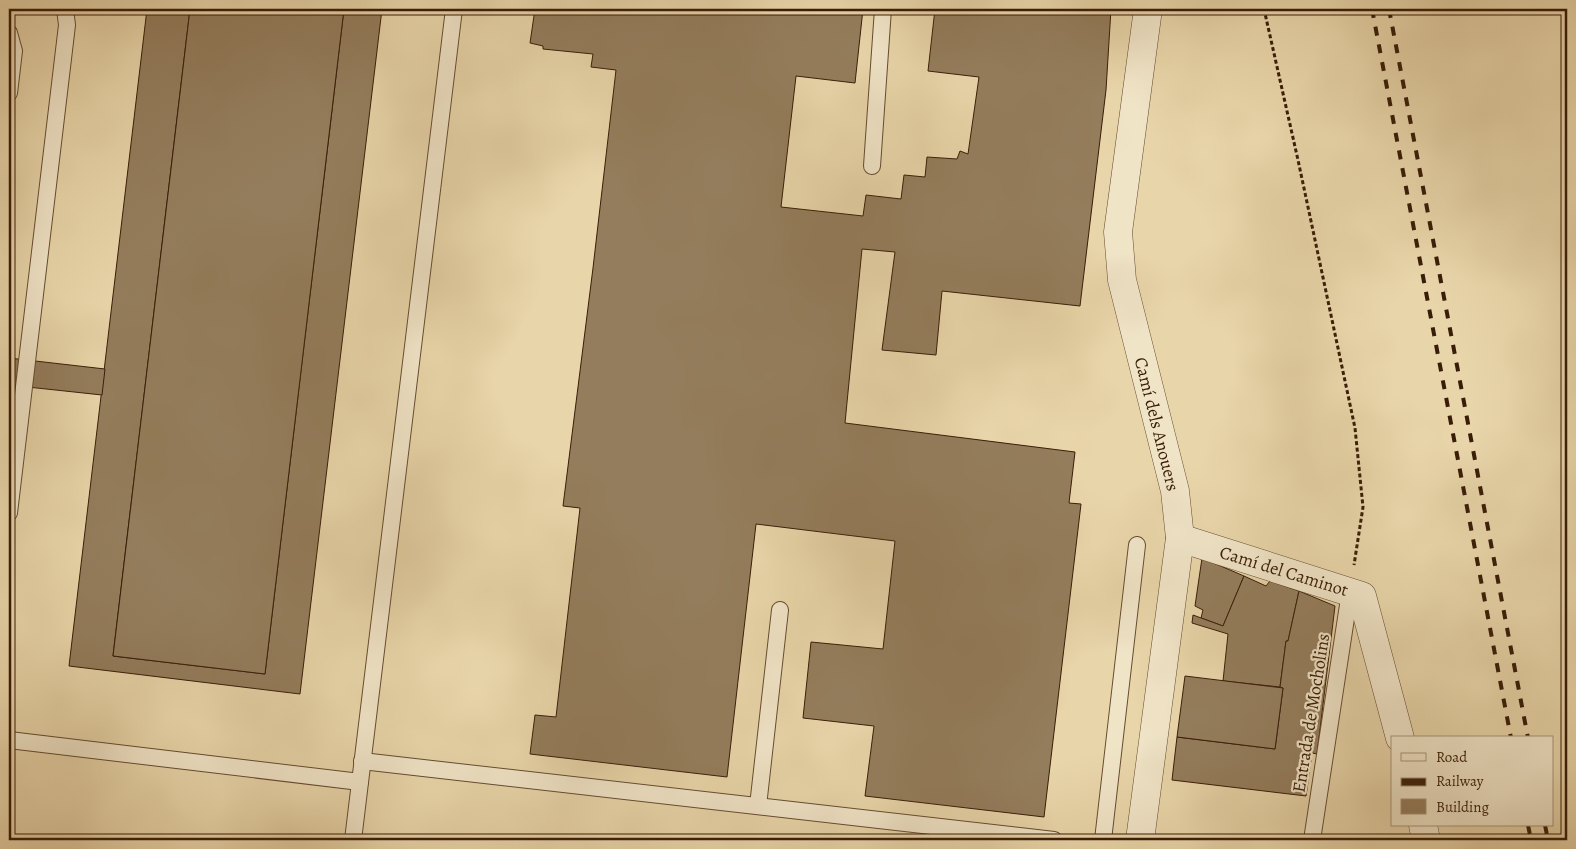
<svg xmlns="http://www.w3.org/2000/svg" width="1576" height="849" font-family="Alegreya,serif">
	<rect width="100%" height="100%" fill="#e8d5a9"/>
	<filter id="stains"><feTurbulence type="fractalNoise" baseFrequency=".004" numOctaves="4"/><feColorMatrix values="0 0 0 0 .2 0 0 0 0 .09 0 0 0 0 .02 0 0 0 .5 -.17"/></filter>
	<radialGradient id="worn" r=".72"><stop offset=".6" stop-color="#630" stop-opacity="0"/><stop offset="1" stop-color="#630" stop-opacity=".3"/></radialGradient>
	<g fill="#947d5c" stroke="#3a1d08">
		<polygon points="147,9 190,9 113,656 265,674 344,9 382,9 300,694 69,666"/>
		<polygon points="190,9 344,9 265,674 113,656"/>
		<polygon points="535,9 863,9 855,83 796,76 781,207 863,216 866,195 901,199 904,175 925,177 927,157 957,159 960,151 968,154 979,77 928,71 935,9 1111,9 1106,90 1080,306 942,291 936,355 882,350 895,252 862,249 845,423 1075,452 1069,503 1081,504 1044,817 865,796 874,726 803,718 811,642 883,649 895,541 756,524 727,777 530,754 535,715 556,717 580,508 563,506 593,268 616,70 591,67 593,54 543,49 543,46 530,43"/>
		<polygon points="9,358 105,369 102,395 9,385"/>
		<polygon points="1202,558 1244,576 1223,626 1201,618 1203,610 1195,606"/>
		<polygon points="1244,576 1266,586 1270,581 1299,591 1288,641 1286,641 1280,687 1223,681 1228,634 1192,623 1193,615 1223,626"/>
		<polygon points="1299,591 1335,606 1317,754 1312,753 1306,796 1172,780 1177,737 1275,749 1283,688 1280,687 1286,641 1288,641"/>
		<polygon points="1185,676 1283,688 1275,749 1177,737"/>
	</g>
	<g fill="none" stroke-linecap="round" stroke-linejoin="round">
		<g stroke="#664b30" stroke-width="18">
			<g id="lane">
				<polyline points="9,33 14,51 9,93"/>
				<polyline points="872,166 883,9"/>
				<polyline points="9,513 67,25 65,9"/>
				<polyline points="9,740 360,782"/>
				<polyline points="362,761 1054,840"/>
				<polyline points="758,806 780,610"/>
				<polyline points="353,840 454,9"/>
				<polyline points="1103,840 1137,545"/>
				<polyline points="1312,840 1350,592"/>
			</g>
		</g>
		<g stroke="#664b30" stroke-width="29">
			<g id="street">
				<polyline points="1180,538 1362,596 1400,738"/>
				<polyline points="1423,825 1426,840"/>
				<polyline points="1140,840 1180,538 1175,491 1122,280 1118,232 1148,9"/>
			</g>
		</g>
		<polyline stroke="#3a1d08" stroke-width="3" stroke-dasharray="4 2.5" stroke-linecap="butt" points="1264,9 1298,160 1355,428 1363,507 1354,565"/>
		<use href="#lane" stroke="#f0e4c7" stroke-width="16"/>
		<use href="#street" stroke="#f0e4c7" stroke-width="28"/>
		<g stroke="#3a1d08" stroke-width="4" stroke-dasharray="9 9" stroke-linecap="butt">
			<polyline points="1372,9 1511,738"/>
			<polyline points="1389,9 1528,738"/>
			<polyline points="1528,825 1531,840"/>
			<polyline points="1545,825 1548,840"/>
		</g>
	</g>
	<g text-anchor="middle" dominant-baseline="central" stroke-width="4.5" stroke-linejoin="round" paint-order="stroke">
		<g font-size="18" fill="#3a1d08" stroke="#f0e4c7">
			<text transform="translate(1157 424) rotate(76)">Camí dels Anouers</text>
			<text transform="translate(1284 571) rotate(17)">Camí del Caminot</text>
			<text transform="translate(1311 713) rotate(-81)">Entrada de Mocholins</text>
		</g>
	</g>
	<rect width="1576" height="849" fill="none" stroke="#e8d5a9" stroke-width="30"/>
	<rect x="10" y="10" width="1556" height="829" fill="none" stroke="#3a1d08" stroke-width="2.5"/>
	<rect x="15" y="15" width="1546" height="819" fill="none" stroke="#3a1d08"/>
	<rect x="1391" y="736" width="162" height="90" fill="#f0e4c7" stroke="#a7947b"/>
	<rect x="1401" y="753" width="25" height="8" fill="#f0e4c7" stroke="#a7947b"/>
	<text x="1436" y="762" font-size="15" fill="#3a1d08">Road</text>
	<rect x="1401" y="778" width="25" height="8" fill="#3a1d08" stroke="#a7947b"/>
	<text x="1436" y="786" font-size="15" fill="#3a1d08">Railway</text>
	<rect x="1401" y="799" width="25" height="15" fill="#947d5c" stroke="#a7947b"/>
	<text x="1436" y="812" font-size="15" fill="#3a1d08">Building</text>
	<rect width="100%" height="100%" filter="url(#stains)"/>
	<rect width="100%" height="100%" fill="url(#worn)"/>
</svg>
